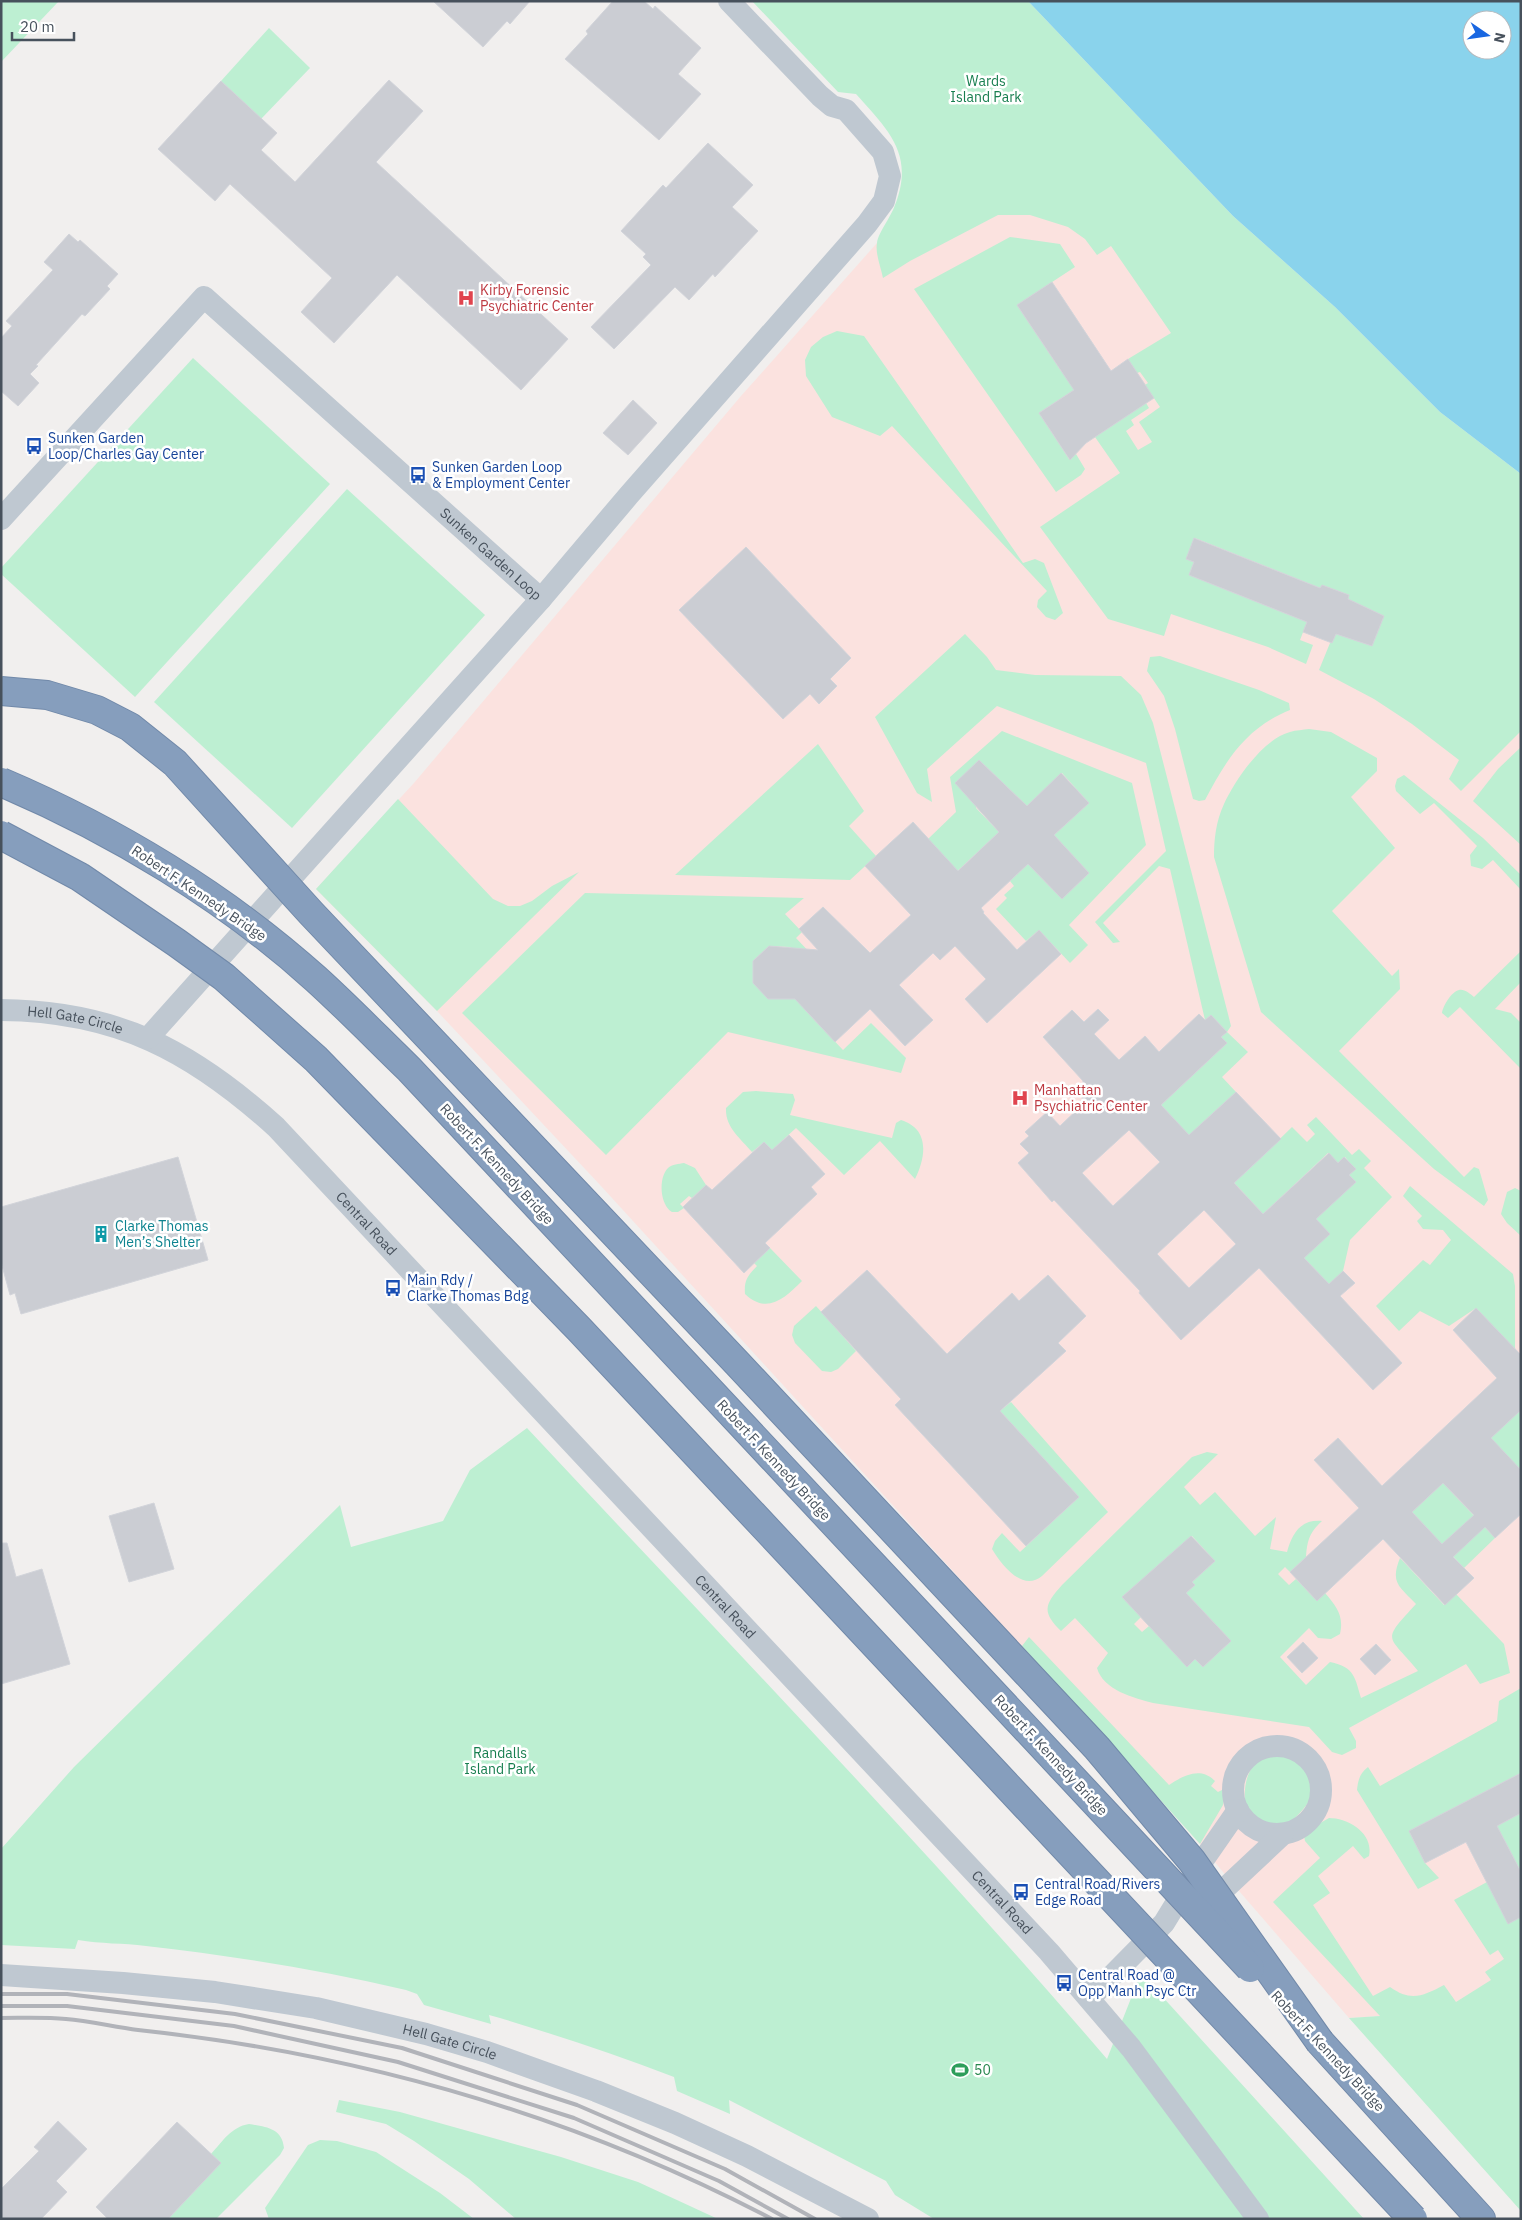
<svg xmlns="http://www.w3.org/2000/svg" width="1522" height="2220" font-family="'IBM Plex Sans',sans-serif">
	<rect width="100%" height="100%" fill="#f1efee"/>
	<polygon fill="#fbe2df" points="935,173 1077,186 1521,670 1521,1985 1504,2008 1349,2018 1233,1884 1180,1820 1123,1757 601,1186 437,1011 316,889 414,783 741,396 877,243"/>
	<g fill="#bdefd2" fill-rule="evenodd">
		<polygon points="1,1 59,1 1,62"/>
		<path d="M752 1H1028L1233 216 1335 307 1440 412 1521 474V731L1461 791 1449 779 1459 760 1412 724 1374 699 1319 670 1330 643H1332L1336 634 1372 646 1384 616 1348 599 1349 595 1322 585 1320 588 1195 538 1186 559 1194 562 1189 575 1307 622 1300 640 1313 645 1306 664 1268 647 1171 614 1164 636 1108 619 1040 527 1120 473 1095 437 1146 403 1149 408 1131 420 1134 425 1126 431 1138 450 1152 442 1139 422 1160 407 1145 385 1148 383 1140 372 1137 373 1128 359 1171 333 1111 246 1097 255 1085 239 1068 227 1030 215H998L910 261 883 278C881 268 875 253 877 243 878 233 891 217 895 205 915 154 888 130 856 94L838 92Z"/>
		<polygon points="269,28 310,68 261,119 221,81"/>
		<polygon points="1010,237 1060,244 1075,267 1017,305 1061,371 1065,369 1077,388 1039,413 1069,459 1076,454 1085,469 1081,475 1056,492 914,289"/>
		<polygon points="837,331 864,336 1023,563 1035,559 1044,563 1063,613 1055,620 1046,617 1037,607 1038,600 1047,591 892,426 880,436 832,417 806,376 805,360 811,347 823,337"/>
		<polygon points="193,358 330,484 135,697 1,574 1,568"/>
		<polygon points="347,489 485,615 292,828 154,702"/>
		<polygon points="965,634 987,657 996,670 1035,675 1121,676 1141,695 1153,723 1228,1014 1231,1026 1227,1032 1248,1052 1222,1077 1236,1092 1200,1125 1195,1142 1161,1105 1226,1044 1221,1037 1227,1032 1211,1015 1205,1020 1170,869 1159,866 1103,923 1120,942 1113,943 1095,922 1166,851 1146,763 997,706 927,769 932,802 917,793 875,717"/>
		<path d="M1160 656 1259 690 1289 703 1290 710C1246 728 1226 760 1205 800L1199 801 1193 799 1175 729 1164 696 1147 671 1150 657Z"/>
		<path d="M1309 729 1331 732 1377 758V771L1351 797 1395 848 1332 911 1392 976 1399 969 1400 989 1339 1051 1464 1177 1474 1167 1479 1169 1488 1200 1484 1206 1434 1169 1261 1012 1214 857C1214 839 1216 821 1224 804 1235 780 1263 739 1290 732 1296 730 1303 730 1309 729Z"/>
		<polygon points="1002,731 1132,783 1146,845 1069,925 1088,945 1070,963 1039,930 1026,941 996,909 1007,898 1004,895 1014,886 1010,881 1028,864 1062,899 1089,873 1054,835 1089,803 1062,773 1027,806 979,760 976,808 999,832 951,877 945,857 928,839 956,812 950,777"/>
		<polygon points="818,744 864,811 849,826 876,856 850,880 675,875"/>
		<polygon points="1521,747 1521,845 1473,801 1498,769"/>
		<polygon points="1404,775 1483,838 1521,875 1521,890 1493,860 1482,869 1471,866 1470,855 1477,846 1434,803 1420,814 1396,791 1395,786 1397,779"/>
		<polygon points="398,799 493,899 508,906 520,906 532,901 552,886 579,872 437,1011 316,889"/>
		<path d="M585 893 804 898 785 914 802 932 796 938 831 975 805 1010 843 1050 871 1023 906 1058 901 1073 728 1032 606 1155 462 1013ZM769 946 790 947 805 963 753 961Z"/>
		<path d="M1521 951V982L1495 1009 1511 1013 1521 1023V1069L1460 1007 1448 1018 1442 1013C1443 1006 1451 992 1459 990 1465 989 1470 994 1474 997Z"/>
		<path d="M756 1091 793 1094 795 1100 790 1115 892 1138 896 1123 901 1120C930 1129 926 1157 915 1179L880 1141 844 1175 796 1128 772 1150 764 1142 752 1152C740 1138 725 1127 726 1108L743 1092Z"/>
		<polygon points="1316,1117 1352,1155 1359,1149 1371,1161 1364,1168 1392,1197 1350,1240 1343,1271 1338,1276 1337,1293 1290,1243 1355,1182 1349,1175 1355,1169 1345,1157 1338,1163 1328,1153 1263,1214 1228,1176 1245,1173 1292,1127 1307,1142 1315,1134 1307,1125"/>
		<path d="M684 1163 695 1168 706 1185 692 1198 689 1196 680 1204 684 1208 678 1212H672C660 1205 658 1178 668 1168 672 1164 679 1164 684 1163Z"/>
		<polygon points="1410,1186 1513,1274 1515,1286 1515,1349 1476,1308 1449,1326 1420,1311 1399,1331 1376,1306 1423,1260 1430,1265 1451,1240 1443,1230 1423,1229 1417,1221 1422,1216 1403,1196"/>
		<polygon points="1515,1188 1521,1191 1521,1236 1507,1223 1501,1214 1507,1192"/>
		<path d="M770 1248 802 1281C785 1298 767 1315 745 1294 744 1281 747 1276 757 1266L754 1263Z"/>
		<polygon points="816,1306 856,1351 838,1369 831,1372 822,1371 795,1343 792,1335 794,1326"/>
		<path d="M1011 1402 1108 1512 1042 1576C1023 1592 1002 1566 992 1549L995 1541 1002 1533 1020 1552 1079 1497 1000 1411Z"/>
		<polygon points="1521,1410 1521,1470 1483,1445"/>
		<path d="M527 1428C722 1637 921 1842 1107 2059L1141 1973 1364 2219H934L895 2195 886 2181 729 2100 730 2114 677 2091 674 2077C617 2055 559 2036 500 2018L489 2015 491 2024 424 2005 417 1994 406 1990C320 1970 234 1956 146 1946 123 1943 101 1944 78 1940L75 1949 1 1945V1849L74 1767 340 1505 351 1547 443 1521 470 1470Z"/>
		<path d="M1207 1452 1218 1454 1184 1487 1200 1505 1215 1492 1255 1536 1276 1517 1270 1549 1287 1552C1292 1534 1300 1519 1322 1521 1310 1532 1307 1540 1306 1557L1290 1572 1285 1567 1278 1574 1289 1585 1296 1579 1317 1601 1325 1593C1337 1607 1344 1616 1340 1634L1331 1639 1318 1638 1309 1628 1280 1657 1306 1685 1330 1662C1355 1667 1355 1678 1361 1698L1418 1671C1388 1634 1380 1643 1416 1604 1399 1586 1390 1583 1400 1558L1444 1605 1456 1594 1504 1644 1510 1673 1480 1684 1466 1664 1349 1728 1356 1741V1748L1342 1755 1332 1752 1309 1727 1153 1703C1134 1698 1103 1690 1097 1668L1108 1653 1075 1618 1061 1631C1041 1612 1045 1604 1062 1585L1192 1457ZM1192 1536 1215 1561 1192 1582 1195 1585 1186 1593 1231 1641 1203 1667 1195 1659 1187 1666 1149 1626 1142 1632 1134 1624 1141 1617 1122 1597Z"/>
		<polygon points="1443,1483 1495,1538 1464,1568 1412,1512"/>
		<path d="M1029 1637 1169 1785C1183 1776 1200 1766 1215 1781L1211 1786 1218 1792 1222 1790 1224 1800 1223 1805 1200 1844 1022 1646Z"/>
		<path d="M1521 1688V1773L1409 1831 1425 1863 1439 1878 1418 1889 1357 1790C1358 1780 1360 1773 1368 1767L1380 1786 1497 1721 1499 1701Z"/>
		<path d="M1281 1751C1291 1754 1299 1760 1306 1768 1323 1785 1310 1803 1296 1817 1293 1820 1289 1826 1285 1828 1271 1835 1249 1823 1246 1808 1241 1781 1251 1753 1281 1751Z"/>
		<polygon points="1521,1813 1521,1872 1497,1826"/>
		<path d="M1329 1818C1348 1818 1374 1833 1369 1856L1364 1859 1353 1846 1318 1876 1330 1893 1313 1905 1373 1996 1390 1987C1411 2002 1423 1996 1444 1985L1456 2002 1491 1980 1485 1972 1504 1959 1498 1950 1490 1955 1454 1900 1487 1882 1521 1917V2211L1349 2018 1380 2016 1273 1902 1320 1858 1305 1841 1304 1836 1315 1826Z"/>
		<polygon points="339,2100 400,2112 561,2157 638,2182 718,2219 516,2219 469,2179 414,2141 386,2124 336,2112"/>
		<path d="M249 2124C266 2127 282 2128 284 2148L280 2155 216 2219H168L221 2163 211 2154C223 2141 231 2127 249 2124Z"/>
		<polygon points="320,2140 337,2141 376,2152 440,2193 474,2219 269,2219 265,2208 308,2145"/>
	</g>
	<path fill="#8ad3ec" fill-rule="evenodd" d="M1028 1H1521V474L1440 412 1335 307 1233 216ZM1472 20H1502V50H1472Z"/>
	<g fill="#cbcdd3" stroke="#d2d4da" fill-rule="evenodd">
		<polygon points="433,1 530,1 510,24 507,21 483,47"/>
		<polygon points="613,1 644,1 653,9 655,6 701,48 678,74 701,94 659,140 565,59 588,34 586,31"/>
		<polygon points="389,80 423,111 376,162 568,339 521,390 397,275 334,343 301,312 332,278 230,184 215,201 158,149 221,81 277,133 261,150 295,182"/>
		<polygon points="708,143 753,185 732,207 758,231 715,277 713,274 689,300 675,287 614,349 591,327 651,265 643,257 646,254 621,231 663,185 666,188"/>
		<polygon points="69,234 78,242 80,240 118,274 107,286 110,289 85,316 82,314 36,365 38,366 30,374 39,383 18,406 1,391 1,338 12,326 6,321 53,270 44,262"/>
		<polygon points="1052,282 1111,371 1128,359 1154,398 1086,443 1070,460 1039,413 1074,390 1017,305"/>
		<polygon points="633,400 657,423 628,455 603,433"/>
		<polygon points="1194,538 1320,588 1322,585 1349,595 1348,599 1384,616 1372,646 1336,634 1332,643 1303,632 1307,622 1189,575 1194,562 1186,559"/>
		<polygon points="746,547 851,658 830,679 837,686 819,704 810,694 783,719 679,610"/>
		<polygon points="979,760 1027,806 1061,773 1089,803 1054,835 1089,873 1062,899 1028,864 981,908 984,912 983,913 1017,950 1039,930 1061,954 987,1023 965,999 986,979 955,946 940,960 933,953 899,985 933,1020 905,1046 870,1009 835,1042 795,999 768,999 753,983 753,961 769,946 818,950 799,929 823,907 870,953 911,915 865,866 913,822 958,871 999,832 955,783"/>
		<path d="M1098 1009 1109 1020 1094 1034 1119 1060 1145 1036 1159 1052 1199 1014 1205 1020 1211 1015 1227 1032 1221 1037 1227 1043 1161 1105 1189 1135 1236 1092 1281 1139 1234 1183 1263 1214 1329 1153 1338 1163 1344 1157 1356 1169 1349 1175 1356 1182 1316 1219 1330 1234 1304 1258 1329 1284 1343 1271 1355 1283 1340 1296 1402 1363 1373 1390 1259 1268 1181 1340 1139 1293 1140 1291 1054 1200 1052 1202 1018 1163 1029 1153 1020 1144 1029 1136 1025 1132 1047 1112 1060 1126 1082 1105 1083 1081 1043 1037 1072 1010 1084 1022ZM1129 1130 1160 1162 1113 1206 1082 1173ZM1204 1210 1236 1244 1189 1288 1157 1254Z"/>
		<polygon points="789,1135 825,1174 811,1187 817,1194 765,1243 770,1248 744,1273 683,1207 706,1185 712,1190 764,1142 772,1150"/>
		<polygon points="178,1157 208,1260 21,1314 15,1293 10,1295 1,1262 1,1207"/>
		<polygon points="867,1270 947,1354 1012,1293 1019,1301 1048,1275 1086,1316 1058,1343 1066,1351 1000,1411 1079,1497 1026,1546 895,1405 901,1399 821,1312"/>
		<path d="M1476 1308 1521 1355V1410L1491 1438 1521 1470V1514L1495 1538 1485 1527 1453 1557 1474 1578 1445 1605 1383 1539 1317 1601 1290 1572 1359 1508 1314 1460 1338 1438 1382 1486 1497 1378 1453 1330ZM1443 1483 1474 1515 1442 1544 1412 1512Z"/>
		<polygon points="154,1503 174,1569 129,1582 109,1516"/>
		<polygon points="1191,1536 1215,1561 1192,1582 1195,1585 1186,1593 1231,1641 1203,1667 1195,1659 1187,1667 1122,1597"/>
		<polygon points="1,1543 7,1543 16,1577 42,1569 70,1664 1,1684"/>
		<polygon points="1303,1642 1318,1658 1302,1673 1287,1657"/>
		<polygon points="1376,1644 1391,1660 1375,1675 1360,1659"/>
		<polygon points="1521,1773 1521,1813 1497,1826 1521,1872 1521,1917 1508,1924 1466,1842 1425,1863 1409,1831"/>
		<polygon points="58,2121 87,2149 56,2181 67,2192 41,2219 1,2219 1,2189 39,2151 34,2147"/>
		<polygon points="177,2122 221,2163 168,2219 108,2219 96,2207"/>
	</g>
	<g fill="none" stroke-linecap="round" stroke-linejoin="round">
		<g stroke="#7189a9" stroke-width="30">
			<polyline id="highway" points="1320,2042 1481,2219"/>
		</g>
		<g stroke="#bfc8d1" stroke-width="22">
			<path id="s1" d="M1 519 204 297 541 599"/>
			<path id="s2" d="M1 1010C117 1011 192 1051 276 1127L1049 1952 1131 2048 1258 2219"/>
			<polyline points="148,1038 541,599 629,495 867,224 884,201 890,176 883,152 846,110 832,106 820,96 729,1"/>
			<circle cx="1277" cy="1790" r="44"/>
			<polyline points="1203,1903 1219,1894 1283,1834"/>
			<path id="s3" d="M1 1975 123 1983 215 1992 316 2008 426 2034 487 2052 596 2091 675 2123 747 2156 868 2219"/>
			<polyline points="1090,1998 1164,1923 1197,1869 1238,1810"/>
		</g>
		<use href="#highway" stroke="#869ebd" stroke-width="28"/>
		<g stroke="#b1b3b9" stroke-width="4">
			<polyline points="1,1994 67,1994 235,2014 402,2048 577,2105 725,2169 815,2219"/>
			<polyline points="1,2006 67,2006 234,2026 398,2062 574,2118 719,2181 788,2219"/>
			<path d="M1 2018C23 2018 45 2017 66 2019 90 2021 114 2027 138 2030 361 2054 573 2115 772 2219"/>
		</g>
		<g stroke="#7189a9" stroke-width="30" stroke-linecap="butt">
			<g id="highway-bridge">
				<polyline points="1,691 47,695 97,710 130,727 175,763 311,913 737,1363 1097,1748 1192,1861 1320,2042"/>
				<path d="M1 782C114 830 225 897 316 979 348 1008 378 1039 409 1069L1250 1968"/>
				<polyline points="1,835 80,877 177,943 224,977 316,1059 579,1329 1413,2219"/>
			</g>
		</g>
		<use href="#highway-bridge" stroke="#869ebd" stroke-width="28"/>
	</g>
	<defs>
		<g id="hospital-bare" transform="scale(1.35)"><path d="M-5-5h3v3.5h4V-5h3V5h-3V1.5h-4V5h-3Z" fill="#e0444e" stroke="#fff" stroke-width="2.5" paint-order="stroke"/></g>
		<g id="bus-bare" transform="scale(1.35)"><path d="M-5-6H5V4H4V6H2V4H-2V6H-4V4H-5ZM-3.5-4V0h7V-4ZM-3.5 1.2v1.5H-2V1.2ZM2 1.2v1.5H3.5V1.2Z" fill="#1a4fb4" stroke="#fff" stroke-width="2.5" paint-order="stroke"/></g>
		<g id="building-bare" transform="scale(1.35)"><path d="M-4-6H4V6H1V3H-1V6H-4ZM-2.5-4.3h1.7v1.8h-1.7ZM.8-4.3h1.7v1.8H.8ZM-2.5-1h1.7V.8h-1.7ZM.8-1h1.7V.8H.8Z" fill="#0f9aa8" stroke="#fff" stroke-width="2.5" paint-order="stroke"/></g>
		<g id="stadium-bare" transform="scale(1.35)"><path d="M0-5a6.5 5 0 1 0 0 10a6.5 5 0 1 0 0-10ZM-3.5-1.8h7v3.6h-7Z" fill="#2e9e5b" stroke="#fff" stroke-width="2.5" paint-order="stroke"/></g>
	</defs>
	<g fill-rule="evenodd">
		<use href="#hospital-bare" x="466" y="298"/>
		<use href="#bus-bare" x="34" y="446"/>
		<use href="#bus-bare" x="418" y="475"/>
		<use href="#hospital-bare" x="1020" y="1098"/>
		<use href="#building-bare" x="101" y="1234"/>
		<use href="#bus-bare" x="393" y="1288"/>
		<use href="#bus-bare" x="1021" y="1892"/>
		<use href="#bus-bare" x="1064" y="1983"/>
		<use href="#stadium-bare" x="960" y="2070"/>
	</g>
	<g text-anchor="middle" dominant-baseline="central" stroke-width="5" stroke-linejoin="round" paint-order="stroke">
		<g font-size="14" fill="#177e4f" stroke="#fff">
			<text x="986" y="81">Wards<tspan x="986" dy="16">Island Park</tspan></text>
			<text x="500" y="1753">Randalls<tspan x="500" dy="16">Island Park</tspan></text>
		</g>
		<g font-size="14" fill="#be3a42" stroke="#fff" text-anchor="start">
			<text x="480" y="290">Kirby Forensic<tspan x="480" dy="16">Psychiatric Center</tspan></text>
			<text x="1034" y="1090">Manhattan<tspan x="1034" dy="16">Psychiatric Center</tspan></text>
		</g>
		<g font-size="14" fill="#164399" stroke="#fff" text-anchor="start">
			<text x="48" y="438">Sunken Garden<tspan x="48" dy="16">Loop/Charles Gay Center</tspan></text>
			<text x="432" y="467">Sunken Garden Loop<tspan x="432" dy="16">&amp; Employment Center</tspan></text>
			<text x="407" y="1280">Main Rdy /<tspan x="407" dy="16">Clarke Thomas Bdg</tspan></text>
			<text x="1035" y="1884">Central Road/Rivers<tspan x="1035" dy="16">Edge Road</tspan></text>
			<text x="1078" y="1975">Central Road @<tspan x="1078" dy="16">Opp Manh Psyc Ctr</tspan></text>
		</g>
		<g font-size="14" fill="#47515c" stroke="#fff">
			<text stroke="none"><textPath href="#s1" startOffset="686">Sunken Garden Loop</textPath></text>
			<text transform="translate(199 893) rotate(34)">Robert F. Kennedy Bridge</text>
			<text stroke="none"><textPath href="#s2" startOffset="75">Hell Gate Circle</textPath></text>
			<text transform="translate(497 1164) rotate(47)">Robert F. Kennedy Bridge</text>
			<text stroke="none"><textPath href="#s2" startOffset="439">Central Road</textPath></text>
			<text transform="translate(774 1460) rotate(47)">Robert F. Kennedy Bridge</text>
			<text stroke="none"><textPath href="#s2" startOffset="964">Central Road</textPath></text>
			<text transform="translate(1051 1755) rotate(47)">Robert F. Kennedy Bridge</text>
			<text stroke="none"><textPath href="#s2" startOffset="1369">Central Road</textPath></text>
			<text stroke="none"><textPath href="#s3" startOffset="455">Hell Gate Circle</textPath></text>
			<text transform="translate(1328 2051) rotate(47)">Robert F. Kennedy Bridge</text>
		</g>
		<g font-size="14" fill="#0d838f" stroke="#fff" text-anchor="start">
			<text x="115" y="1226">Clarke Thomas<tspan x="115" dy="16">Men’s Shelter</tspan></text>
		</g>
		<g font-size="14" fill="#27864d" stroke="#fff" text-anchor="start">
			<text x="974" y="2070">50</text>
		</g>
	</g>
	<rect width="1522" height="2220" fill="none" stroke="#47515c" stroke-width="5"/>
	<g transform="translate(1487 35) rotate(103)"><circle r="24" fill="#ffffff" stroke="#b5b9be"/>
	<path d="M0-4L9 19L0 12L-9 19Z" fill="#1967e1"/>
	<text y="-8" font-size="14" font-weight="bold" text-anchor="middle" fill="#47515c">N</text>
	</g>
	<path d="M12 32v8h62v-8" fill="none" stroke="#47515c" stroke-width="2.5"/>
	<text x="20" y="32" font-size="15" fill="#47515c" stroke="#ffffff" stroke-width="4" paint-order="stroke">20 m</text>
</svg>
